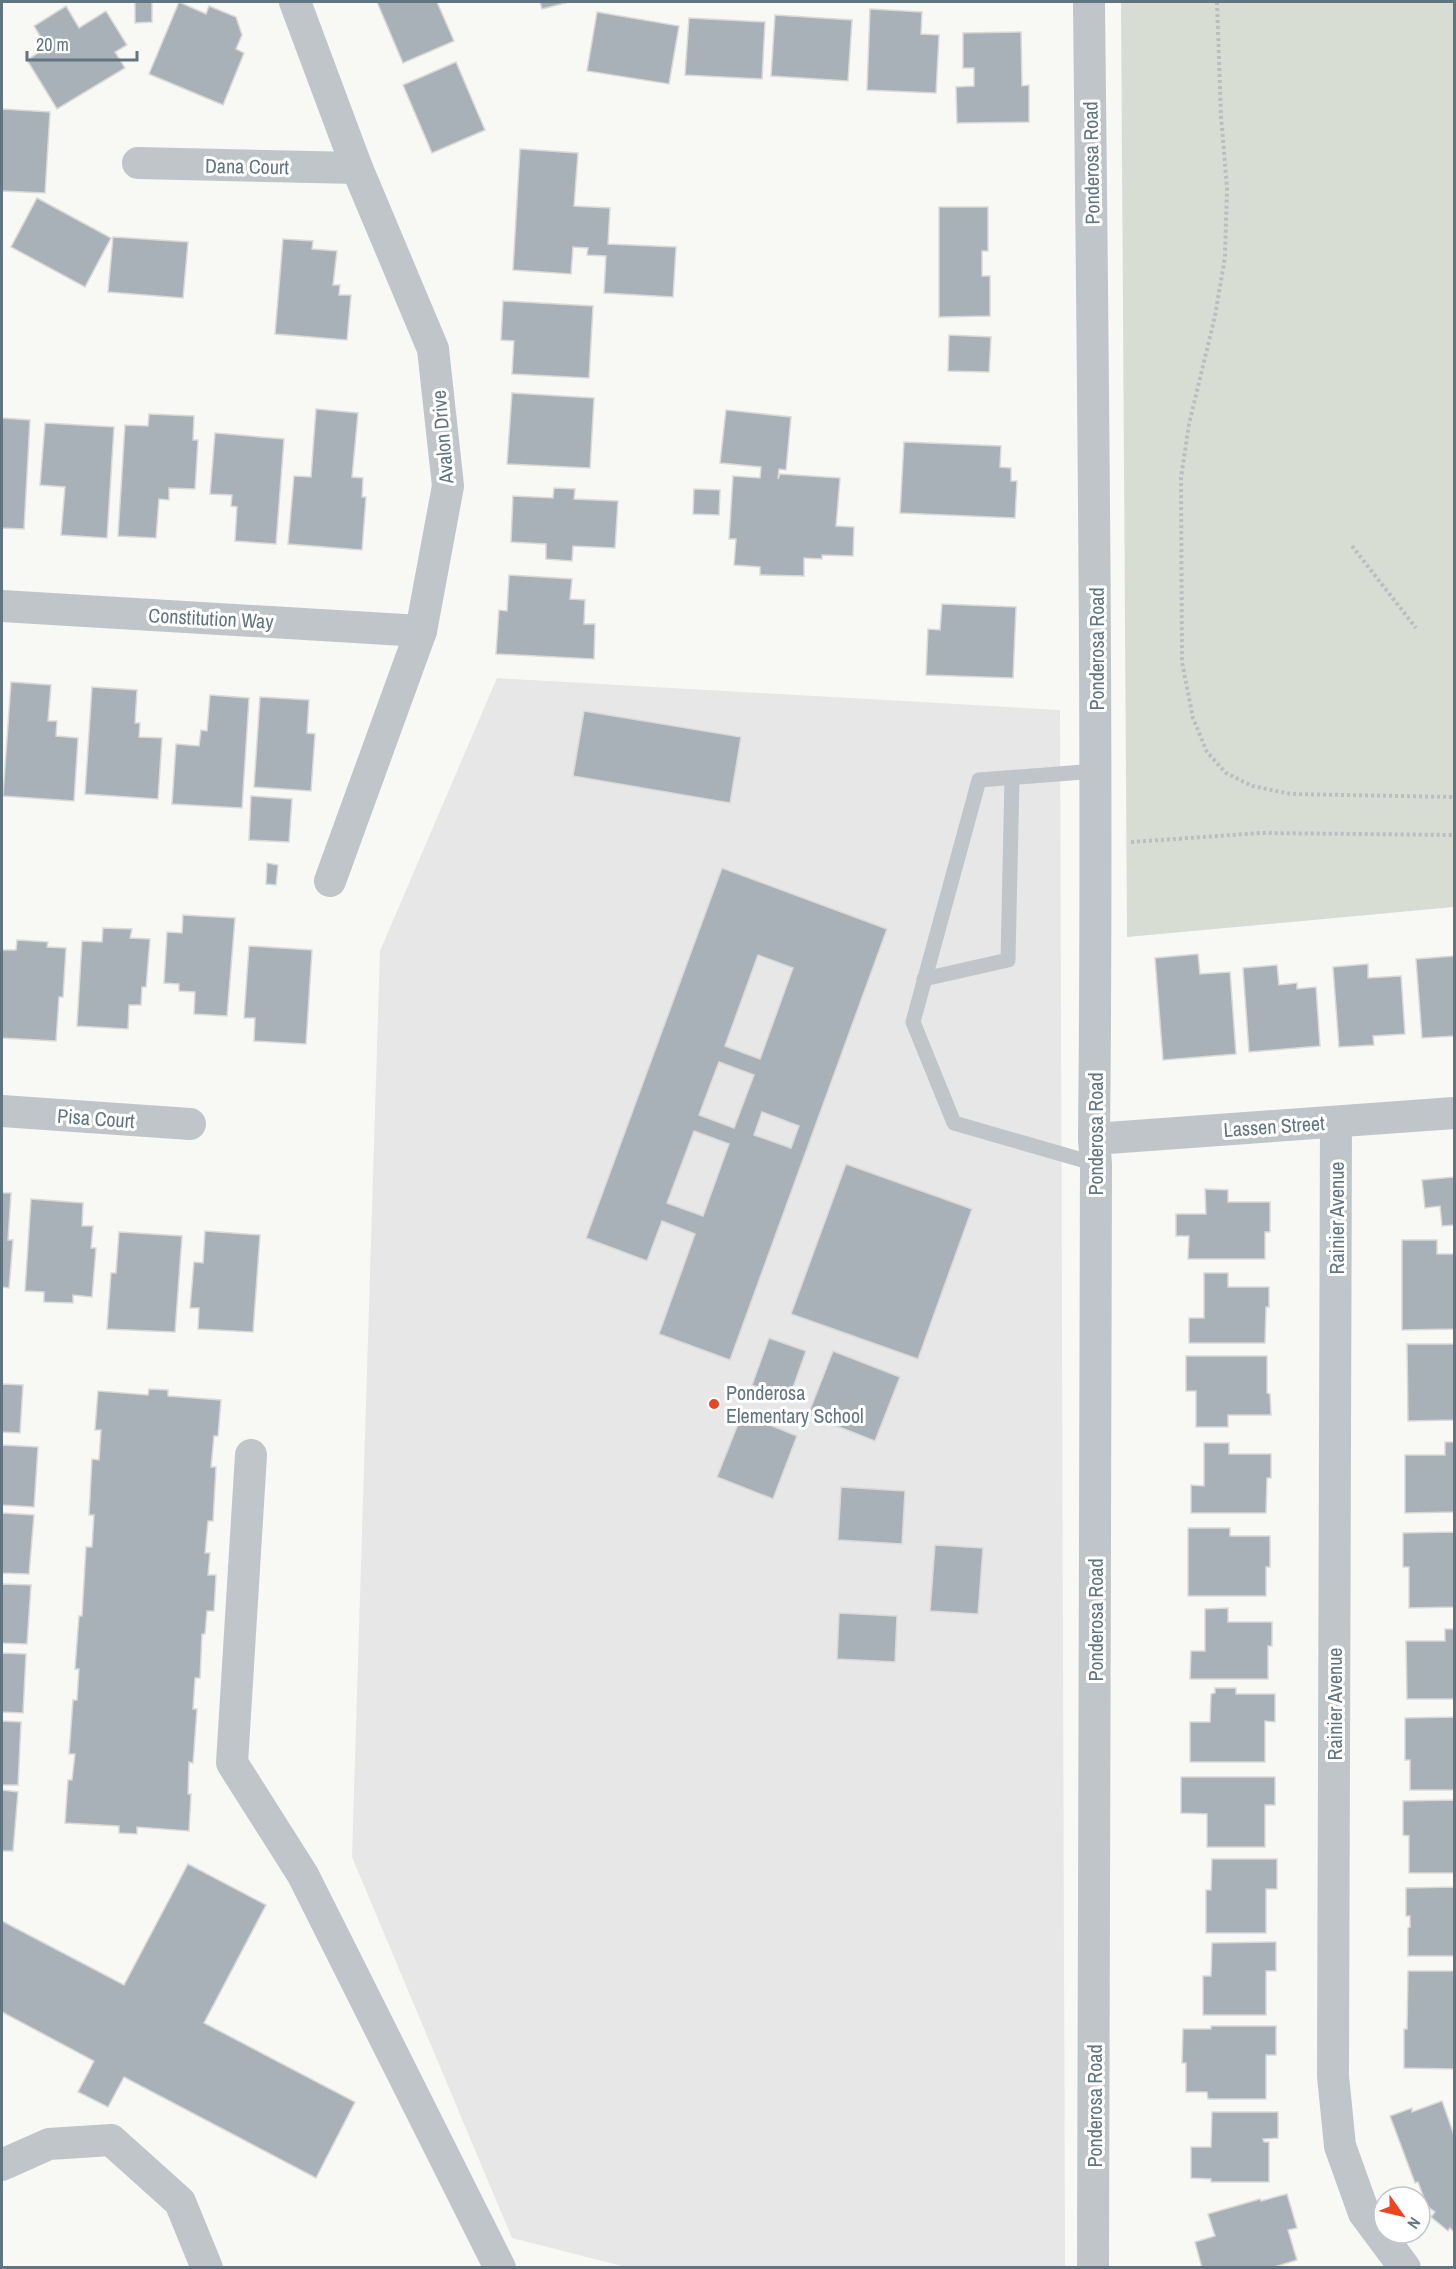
<svg xmlns="http://www.w3.org/2000/svg" width="1456" height="2269" font-family="'Archivo Narrow',sans-serif">
	<rect width="100%" height="100%" fill="#f8f8f5"/>
	<polygon fill="#e6e7e6" points="497,678 1060,710 1065,2267 626,2267 512,2238 352,1857 380,951"/>
	<polygon fill="#d8ddd4" points="1121,2 1454,2 1454,907 1127,937"/>
	<g fill="#a7b1b7" stroke="#dad9d7" stroke-width="1.5" fill-rule="evenodd">
		<polygon points="135,2 152,2 152,22 135,23"/>
		<polygon points="179,2 206,14 209,6 236,17 242,35 236,49 244,53 223,105 149,74"/>
		<polygon points="377,2 437,2 454,41 403,63"/>
		<polygon points="540,2 569,2 542,9"/>
		<polygon points="66,6 79,28 106,11 127,45 115,52 125,68 57,109 27,60 47,47 34,26"/>
		<polygon points="870,9 922,12 921,34 939,35 936,93 867,90"/>
		<polygon points="597,12 679,26 669,84 587,71"/>
		<polygon points="775,15 852,20 848,81 771,76"/>
		<polygon points="689,18 765,22 762,79 685,75"/>
		<polygon points="1021,32 1022,86 1029,85 1029,122 957,123 956,87 974,86 974,68 963,68 963,33"/>
		<polygon points="456,62 485,130 432,153 403,85"/>
		<polygon points="2,109 50,112 45,193 2,191"/>
		<polygon points="520,149 578,153 574,206 610,208 608,244 676,247 673,297 604,293 606,256 587,255 588,248 573,247 571,274 513,270"/>
		<polygon points="37,198 111,238 85,287 11,247"/>
		<polygon points="939,207 988,207 988,251 982,251 982,276 990,276 990,316 939,317"/>
		<polygon points="113,237 188,242 183,298 108,292"/>
		<polygon points="283,239 313,241 312,249 337,251 333,285 340,285 339,295 351,295 347,340 275,334"/>
		<polygon points="503,301 593,306 589,378 512,374 514,341 501,340"/>
		<polygon points="949,335 991,337 989,372 948,371"/>
		<polygon points="512,393 594,398 590,468 507,464"/>
		<polygon points="316,409 358,413 352,477 363,478 362,497 366,497 362,550 288,544 294,476 311,477"/>
		<polygon points="726,410 791,417 786,470 779,469 778,479 780,474 840,478 836,526 854,527 853,556 822,555 822,559 804,558 804,576 760,575 760,567 734,565 736,539 729,539 733,476 760,478 761,467 720,463"/>
		<polygon points="149,414 194,416 193,440 198,440 195,489 169,488 169,500 159,499 156,538 118,536 125,425 148,426"/>
		<polygon points="2,418 30,420 24,529 2,528"/>
		<polygon points="45,423 114,427 107,538 61,535 65,487 40,485"/>
		<polygon points="215,433 284,439 276,544 235,541 237,507 231,506 232,495 210,494"/>
		<polygon points="904,442 1001,446 1000,467 1011,468 1011,481 1017,481 1015,518 900,513"/>
		<polygon points="554,488 575,489 574,499 618,501 615,548 573,546 572,561 546,559 546,544 511,542 513,496 553,498"/>
		<polygon points="694,489 720,490 719,515 693,514"/>
		<polygon points="509,575 572,579 570,599 585,600 584,624 595,624 594,659 496,654 499,610 507,611"/>
		<polygon points="942,604 1016,607 1013,678 926,675 928,629 940,630"/>
		<polygon points="11,682 51,685 48,721 57,721 56,736 78,738 74,801 3,796"/>
		<polygon points="92,687 137,690 135,723 140,723 139,737 162,738 158,799 85,794"/>
		<polygon points="210,695 249,698 242,808 172,804 176,744 199,746 201,730 207,731"/>
		<polygon points="260,697 309,700 307,733 315,734 311,791 254,787"/>
		<polygon points="584,711 741,737 730,803 573,776"/>
		<polygon points="251,796 292,799 289,842 249,840"/>
		<polygon points="267,863 278,865 276,885 266,884"/>
		<path d="M722 868 887 929 730 1360 659 1334 695 1234 662 1221 647 1261 586 1238ZM758 955 793 968 760 1059 725 1046ZM719 1062 754 1075 734 1128 699 1115ZM762 1112 799 1126 791 1148 754 1135ZM694 1131 729 1144 703 1216 667 1203Z"/>
		<polygon points="183,915 235,918 227,1016 194,1014 195,992 179,991 179,984 164,983 167,932 182,933"/>
		<polygon points="103,928 132,929 130,938 150,939 146,987 142,987 141,1005 129,1005 128,1029 77,1026 82,941 102,942"/>
		<polygon points="17,940 48,942 47,947 66,948 63,997 59,997 56,1041 2,1038 2,950 16,950"/>
		<polygon points="249,946 312,950 306,1044 254,1041 255,1018 244,1018"/>
		<polygon points="1198,954 1200,974 1230,972 1236,1054 1163,1060 1155,958"/>
		<polygon points="1454,956 1454,1036 1422,1038 1416,959"/>
		<polygon points="1368,964 1368,978 1401,976 1405,1034 1373,1036 1374,1045 1339,1047 1333,967"/>
		<polygon points="1277,965 1279,985 1297,983 1297,989 1316,987 1320,1046 1249,1052 1243,968"/>
		<polygon points="846,1164 972,1209 918,1359 791,1314"/>
		<polygon points="1454,1177 1454,1225 1442,1226 1440,1206 1425,1208 1422,1180"/>
		<polygon points="1205,1189 1228,1190 1228,1202 1270,1202 1270,1232 1265,1232 1265,1259 1188,1259 1189,1236 1176,1236 1176,1214 1206,1214"/>
		<polygon points="2,1193 11,1193 8,1240 13,1240 9,1288 2,1287"/>
		<polygon points="31,1199 83,1203 82,1226 93,1226 91,1248 96,1248 92,1297 73,1295 73,1303 44,1302 44,1292 25,1291"/>
		<polygon points="205,1231 260,1235 253,1332 198,1329 199,1308 190,1308 194,1262 203,1263"/>
		<polygon points="119,1232 182,1236 175,1332 107,1329 111,1273 116,1273"/>
		<polygon points="1402,1240 1437,1240 1437,1254 1454,1254 1454,1329 1402,1330"/>
		<polygon points="1204,1273 1228,1273 1228,1287 1269,1287 1269,1307 1266,1307 1265,1343 1189,1343 1189,1318 1204,1318"/>
		<polygon points="769,1338 806,1351 789,1399 752,1385"/>
		<polygon points="1407,1344 1454,1344 1454,1420 1408,1421"/>
		<polygon points="833,1351 900,1377 875,1441 808,1415"/>
		<polygon points="1186,1356 1267,1356 1267,1393 1270,1394 1271,1415 1228,1415 1228,1427 1196,1427 1196,1391 1186,1391"/>
		<polygon points="2,1384 23,1385 20,1433 2,1432"/>
		<polygon points="149,1389 168,1390 168,1396 221,1400 218,1436 214,1436 211,1467 216,1467 213,1521 208,1521 205,1553 210,1553 208,1575 216,1575 214,1611 207,1611 205,1634 202,1634 200,1678 195,1678 193,1709 197,1709 193,1763 189,1762 188,1794 191,1794 189,1831 137,1827 137,1834 119,1833 119,1826 65,1823 68,1780 72,1780 75,1754 69,1754 73,1700 77,1700 79,1669 75,1669 79,1616 82,1616 86,1547 92,1547 94,1515 89,1515 92,1459 99,1460 101,1430 95,1430 98,1391 148,1395"/>
		<polygon points="742,1414 797,1436 773,1499 717,1477"/>
		<polygon points="1445,1442 1454,1442 1454,1512 1405,1513 1405,1455 1445,1455"/>
		<polygon points="1204,1443 1229,1443 1229,1454 1271,1454 1271,1478 1267,1478 1266,1513 1191,1513 1191,1485 1204,1486"/>
		<polygon points="2,1445 38,1447 34,1507 2,1505"/>
		<polygon points="841,1487 905,1491 902,1544 838,1540"/>
		<polygon points="2,1513 34,1515 29,1574 2,1573"/>
		<polygon points="1188,1528 1230,1528 1230,1536 1270,1536 1270,1567 1266,1567 1266,1596 1188,1596"/>
		<polygon points="1454,1532 1454,1607 1409,1608 1409,1567 1403,1567 1403,1533"/>
		<polygon points="935,1545 983,1548 978,1614 930,1611"/>
		<polygon points="2,1584 31,1585 27,1644 2,1643"/>
		<polygon points="1228,1608 1228,1622 1272,1622 1272,1646 1268,1646 1268,1679 1190,1679 1191,1651 1205,1651 1205,1609"/>
		<polygon points="839,1613 897,1616 895,1662 837,1659"/>
		<polygon points="1445,1629 1454,1629 1454,1699 1407,1699 1406,1641 1445,1641"/>
		<polygon points="2,1653 26,1654 23,1713 2,1712"/>
		<polygon points="1215,1688 1236,1688 1236,1694 1275,1694 1275,1722 1265,1721 1265,1762 1190,1762 1190,1722 1210,1722 1211,1694 1215,1693"/>
		<polygon points="1454,1717 1454,1790 1410,1790 1410,1760 1405,1760 1405,1718"/>
		<polygon points="2,1721 21,1722 18,1785 2,1785"/>
		<polygon points="1181,1777 1275,1777 1275,1805 1265,1805 1265,1847 1207,1847 1207,1814 1181,1813"/>
		<polygon points="2,1790 18,1792 13,1851 2,1851"/>
		<polygon points="1454,1800 1454,1873 1409,1873 1409,1836 1403,1835 1403,1801"/>
		<polygon points="1212,1859 1277,1859 1277,1889 1266,1889 1266,1933 1206,1933 1206,1890 1211,1890"/>
		<polygon points="188,1864 266,1905 204,2023 355,2102 316,2178 124,2077 108,2107 78,2092 94,2061 2,2012 2,1921 124,1985"/>
		<polygon points="1454,1887 1454,1956 1408,1956 1408,1928 1410,1927 1410,1916 1406,1916 1406,1888"/>
		<polygon points="1276,1942 1276,1971 1266,1971 1266,2015 1203,2015 1203,1976 1211,1976 1212,1943"/>
		<polygon points="1408,1971 1454,1971 1454,2069 1404,2068 1404,2029 1407,2029"/>
		<polygon points="1211,2026 1276,2026 1276,2055 1266,2055 1266,2099 1208,2099 1207,2092 1186,2092 1186,2063 1182,2063 1183,2029 1211,2029"/>
		<polygon points="1442,2101 1454,2135 1454,2232 1450,2228 1448,2231 1431,2217 1435,2212 1427,2206 1418,2182 1415,2183 1390,2116 1412,2108 1412,2112"/>
		<polygon points="1212,2112 1278,2112 1278,2138 1263,2139 1264,2142 1269,2142 1269,2182 1211,2182 1211,2179 1191,2178 1191,2147 1211,2147"/>
		<polygon points="1287,2194 1297,2228 1288,2230 1297,2260 1271,2268 1202,2268 1195,2242 1215,2236 1208,2214 1260,2199 1261,2201"/>
	</g>
	<g fill="none" stroke-linecap="round" stroke-linejoin="round">
		<g stroke="#babec0" stroke-width="4" stroke-dasharray="3 3" stroke-linecap="butt">
			<polyline points="1217,2 1221,116 1227,188 1225,257 1215,316 1189,424 1181,478 1182,662 1193,718 1207,752 1226,773 1252,786 1291,794 1454,797"/>
			<polyline points="1352,546 1416,628"/>
			<polyline points="1131,842 1261,833 1454,835"/>
		</g>
		<g stroke="#c0c5c9" stroke-width="15">
			<polyline points="924,979 1008,960 1012,778"/>
			<polyline points="1096,1164 954,1123 913,1022 979,780 1096,771"/>
		</g>
		<g stroke="#c0c5c9" stroke-width="32">
			<polyline points="295,2 357,168 433,349 448,486 421,631 330,881"/>
			<path d="M1089 2C1093 381 1098 759 1094 1139L1096 1164 1093 2268"/>
			<polyline points="138,163 357,168"/>
			<polyline points="2,606 421,631"/>
			<polyline points="2,1111 190,1124"/>
			<polyline points="1336,1122 1333,2076 1340,2146 1364,2213 1405,2268"/>
			<polyline points="1094,1139 1454,1113"/>
			<polyline points="251,1455 232,1763 303,1875 500,2268"/>
			<polyline points="2,2165 49,2144 111,2140 180,2202 207,2268"/>
		</g>
	</g>
	<circle fill="#eb4522" stroke="#fff" stroke-width="2" cx="714" cy="1404" r="6"/>
	<g text-anchor="middle" dominant-baseline="central" stroke-width="6" stroke-linejoin="round" paint-order="stroke">
		<g font-size="20" fill="#617581" stroke="#fff">
			<text transform="translate(1091 163) rotate(-91)">Ponderosa Road</text>
			<text transform="translate(247 166) rotate(1)">Dana Court</text>
			<text transform="translate(442 437) rotate(-95)">Avalon Drive</text>
			<text transform="translate(211 618) rotate(3)">Constitution Way</text>
			<text transform="translate(1096 649) rotate(-90)">Ponderosa Road</text>
			<text transform="translate(96 1118) rotate(4)">Pisa Court</text>
			<text transform="translate(1274 1126) rotate(-4)">Lassen Street</text>
			<text transform="translate(1095 1134) rotate(-90)">Ponderosa Road</text>
			<text transform="translate(1336 1218) rotate(-90)">Rainier Avenue</text>
			<text transform="translate(1095 1620) rotate(-90)">Ponderosa Road</text>
			<text transform="translate(1334 1704) rotate(-90)">Rainier Avenue</text>
			<text transform="translate(1094 2106) rotate(-90)">Ponderosa Road</text>
		</g>
		<g font-size="20" fill="#617581" stroke="#fff" text-anchor="start">
			<text x="726" y="1392">Ponderosa<tspan x="726" dy="23">Elementary School</tspan></text>
		</g>
	</g>
	<rect width="1456" height="2269" fill="none" stroke="#617581" stroke-width="6"/>
	<g transform="translate(1402 2215) rotate(124)"><circle r="28" fill="#ffffff" stroke="#c0c8cd" stroke-width="1.5"/>
	<path d="M0-4.5L10 22L0 15L-10 22Z" fill="#eb4522"/>
	<text y="-9" font-size="16" font-weight="bold" text-anchor="middle" fill="#617581">N</text>
	</g>
	<path d="M27 51v9h110v-9" fill="none" stroke="#617581" stroke-width="3"/>
	<text x="36" y="51" font-size="18" fill="#617581" stroke="#ffffff" stroke-width="4.5" paint-order="stroke">20 m</text>
</svg>
